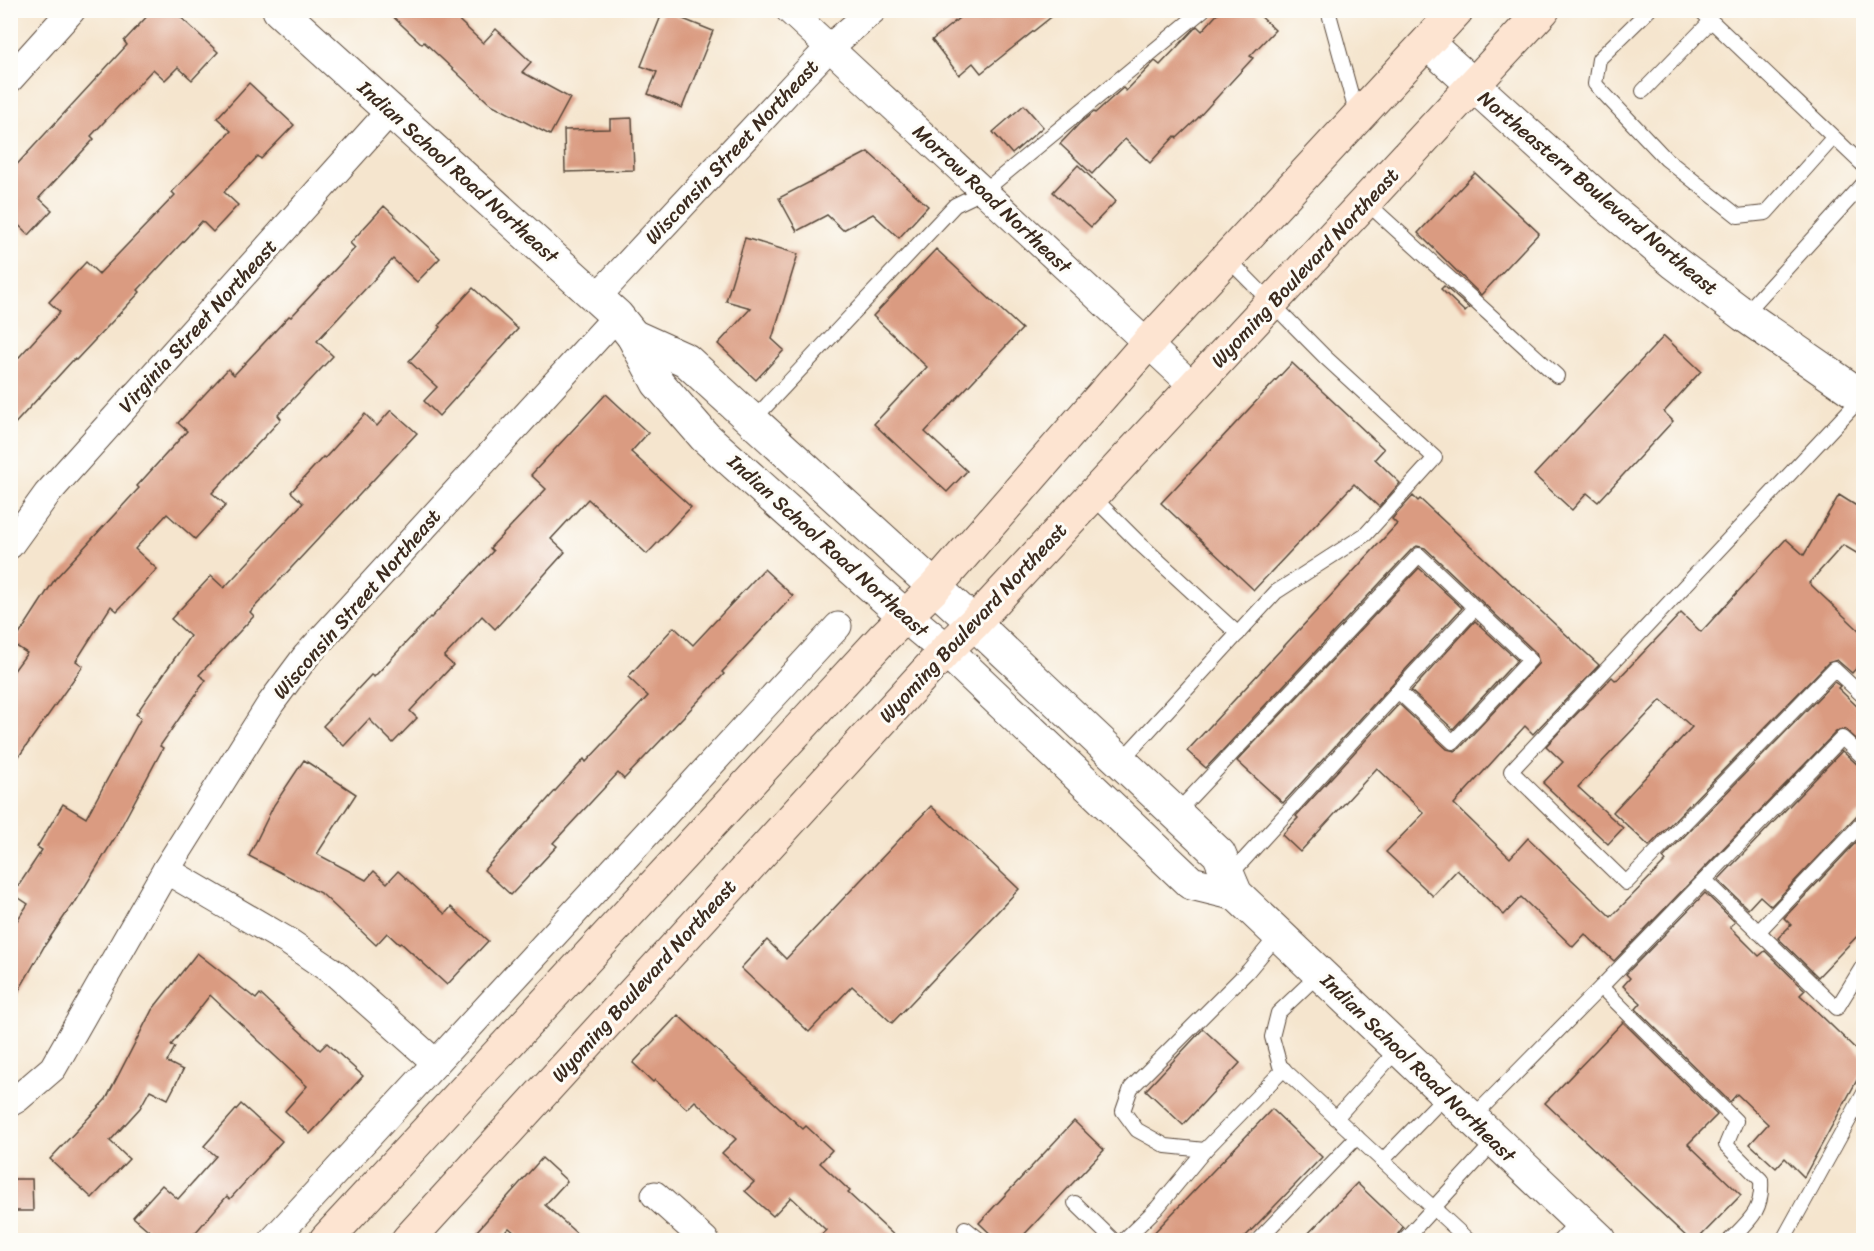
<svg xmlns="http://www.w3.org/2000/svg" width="1874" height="1251" font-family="Sriracha,sans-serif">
	<rect width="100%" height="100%" fill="#fdfcf7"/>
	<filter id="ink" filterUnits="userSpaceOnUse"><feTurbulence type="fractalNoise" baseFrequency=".0167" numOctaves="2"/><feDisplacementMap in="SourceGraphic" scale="12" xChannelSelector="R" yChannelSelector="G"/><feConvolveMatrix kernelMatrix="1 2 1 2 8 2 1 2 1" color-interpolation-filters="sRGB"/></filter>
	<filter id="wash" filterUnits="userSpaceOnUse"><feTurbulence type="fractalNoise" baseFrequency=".008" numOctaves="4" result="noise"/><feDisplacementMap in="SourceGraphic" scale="24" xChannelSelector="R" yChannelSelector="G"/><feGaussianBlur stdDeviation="1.35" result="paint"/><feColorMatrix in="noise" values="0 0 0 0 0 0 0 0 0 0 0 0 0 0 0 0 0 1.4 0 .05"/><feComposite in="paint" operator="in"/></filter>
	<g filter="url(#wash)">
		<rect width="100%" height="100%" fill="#f5e5ce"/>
		<g id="blocks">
			<g fill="#da9b81">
				<polygon points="153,10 173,10 218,52 192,80 178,67 165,80 153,69 91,136 94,139 39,198 52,210 29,235 10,217 10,172 127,45 124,41"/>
				<polygon points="386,10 448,10 483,43 496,29 531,62 522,72 570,98 550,135 489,103 424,42 422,44"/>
				<polygon points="969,10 1060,10 981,73 973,63 959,75 932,40"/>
				<polygon points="1221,10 1254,10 1275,30 1250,56 1253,58 1197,119 1177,138 1175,136 1150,163 1125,139 1092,174 1060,144 1079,124 1094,112 1095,113 1123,88 1126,91 1155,61 1160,65 1197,26 1202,31"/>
				<polygon points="663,11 713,31 682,108 648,94 657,72 641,66"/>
				<polygon points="249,83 294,125 261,159 258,156 224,192 238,205 213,232 202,221 138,290 140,292 76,360 74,359 10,429 10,367 60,312 49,302 86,262 99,274 175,195 172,192 231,131 217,118"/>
				<polygon points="1024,105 1043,127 1012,154 993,132"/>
				<polygon points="632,118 634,170 565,172 564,130 610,129 610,119"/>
				<polygon points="868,152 928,206 899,238 873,214 843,230 827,215 797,231 779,198"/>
				<polygon points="1078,165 1116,201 1091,227 1053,192"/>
				<polygon points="1475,173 1539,233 1481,295 1418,233"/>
				<polygon points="384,206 440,258 417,282 393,259 317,341 333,356 278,415 281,419 212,493 226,505 195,539 167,514 135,549 157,569 117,611 111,606 76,661 83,666 10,769 10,676 27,653 13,644 55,579 139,488 137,486 187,431 178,423 228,369 234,375 289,316 291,317 355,248 350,243"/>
				<polygon points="745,238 798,254 772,339 784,350 756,380 718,344 751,308 726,301"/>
				<polygon points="936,249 1022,329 925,432 967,471 947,492 874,424 927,367 873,316"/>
				<polygon points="1444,286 1469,308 1465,312 1441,289"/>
				<polygon points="473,288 518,329 439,416 424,401 437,387 409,361 441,327 439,325"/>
				<polygon points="1664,336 1701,371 1664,412 1673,421 1598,502 1587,493 1572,510 1534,475"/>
				<polygon points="1292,363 1384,449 1375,459 1400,483 1379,507 1354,484 1254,590 1161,503"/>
				<polygon points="606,394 648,433 631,452 691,507 647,554 588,499 551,539 565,552 495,629 482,616 444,657 453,665 410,711 417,718 393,743 369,719 344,746 323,726 371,675 374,677 430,617 431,618 493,551 490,548 546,489 531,475"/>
				<polygon points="391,410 417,433 250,612 254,616 199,675 206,680 160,746 163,748 116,836 73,906 72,905 45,945 10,1006 10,931 28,904 13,894 42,850 37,847 63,804 86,818 141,718 136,714 190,636 171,619 211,576 224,588 303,503 291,492 323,457 325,458 365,414 377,426"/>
				<polygon points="1839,495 1863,510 1863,557 1843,545 1809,583 1863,634 1863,661 1852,673 1837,660 1828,663 1649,846 1613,812 1692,727 1661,700 1578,787 1623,828 1608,844 1543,783 1563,762 1546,746 1612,677 1615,680 1618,679 1681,613 1701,632 1786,539 1804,555"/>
				<polygon points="1413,496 1418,501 1420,499 1599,665 1533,734 1525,726 1454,804 1510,858 1528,838 1611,917 1666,861 1663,858 1834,682 1840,686 1838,688 1863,712 1863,745 1845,729 1836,732 1614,961 1585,934 1573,947 1521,897 1504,915 1457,870 1433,896 1386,852 1424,813 1377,768 1300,852 1282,835 1298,818 1296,816 1399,704 1447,749 1455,751 1460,748 1539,663 1536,653 1425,548 1417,546 1412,549 1206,768 1187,751 1397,524 1392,519"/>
				<polygon points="1419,568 1462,608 1283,803 1237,761"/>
				<polygon points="764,569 793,596 722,672 724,674 624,779 618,773 553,843 557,846 511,895 484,870 584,759 586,762 648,696 628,677 674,627 693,645"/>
				<polygon points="1475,621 1517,660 1453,729 1411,691"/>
				<polygon points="1842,751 1858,765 1863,767 1863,812 1857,815 1771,906 1760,896 1748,909 1718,880"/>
				<polygon points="304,760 356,794 317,854 366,880 374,871 387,883 398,871 445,914 451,907 488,941 447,985 401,943 399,944 387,933 376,945 322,894 249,856 274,805"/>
				<polygon points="931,806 1019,889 892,1023 852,986 809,1032 741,968 767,940 786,959"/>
				<polygon points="1863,835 1863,930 1818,977 1778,938 1791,925 1784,918"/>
				<polygon points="1705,893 1735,922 1730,927 1759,956 1765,951 1805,990 1800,995 1863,1056 1863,1069 1804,1177 1785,1158 1776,1168 1750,1144 1768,1124 1737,1094 1730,1102 1636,1009 1641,1003 1623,986 1630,978 1626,974"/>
				<polygon points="197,953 256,999 260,994 320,1050 327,1043 363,1076 310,1134 285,1111 307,1086 210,995 171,1045 175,1047 167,1062 183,1070 168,1099 150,1090 140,1108 110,1141 129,1159 92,1198 50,1159 106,1099 152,1010"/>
				<polygon points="678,1015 803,1129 806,1126 832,1150 820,1163 850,1191 848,1193 899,1240 816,1240 826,1230 791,1197 773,1216 745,1191 754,1182 722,1153 736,1139 695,1101 687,1109 655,1080 653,1082 633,1063"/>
				<polygon points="1623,1022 1717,1115 1688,1144 1741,1195 1697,1240 1690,1240 1545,1103"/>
				<polygon points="1203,1029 1240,1063 1183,1125 1146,1090"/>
				<polygon points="241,1104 282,1141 230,1199 227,1196 189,1240 160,1240 133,1217 162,1185 178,1199 216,1156 204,1146"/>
				<polygon points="1272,1109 1322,1157 1242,1240 1147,1240"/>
				<polygon points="1074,1121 1104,1150 1019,1240 997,1240 979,1223"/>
				<polygon points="542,1158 567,1181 545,1205 584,1240 523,1240 509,1228 497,1240 488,1240 477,1231"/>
				<polygon points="10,1179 32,1179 33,1211 10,1211"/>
				<polygon points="1357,1183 1403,1227 1395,1238 1393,1240 1302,1240"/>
			</g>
		</g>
	</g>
	<g filter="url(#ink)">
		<use href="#blocks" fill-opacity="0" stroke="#574638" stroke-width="1.5"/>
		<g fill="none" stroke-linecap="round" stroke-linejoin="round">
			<g stroke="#574638" stroke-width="16">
				<g id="service">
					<polyline points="1328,10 1357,116"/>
					<polyline points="1649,10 1599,59 1595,84 1666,159 1738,216 1766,213 1833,138"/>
					<polyline points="1700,10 1864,166"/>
					<polyline points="1643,91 1711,21"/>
					<polyline points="1366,202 1557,376"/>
					<polyline points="1744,315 1864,183"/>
					<polyline points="1862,397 1511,771 1626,883 1834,669 1864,697"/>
					<polyline points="752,421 955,205 984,191 1203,10"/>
					<polyline points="1092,496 1138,542 1238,634"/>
					<polyline points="1398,691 1475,608"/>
					<polyline points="1121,761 1276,592 1366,534 1435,458 1325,357 1227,258"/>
					<polyline points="1176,813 1419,555 1530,660 1453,742 1398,691 1229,876"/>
					<polyline points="1705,880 1837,1008 1864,964"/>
					<polyline points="1758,932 1864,821"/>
					<polyline points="1319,974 1278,1013 1272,1037 1280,1066 1468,1240"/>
					<polyline points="1601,987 1842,738 1864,758"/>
					<polyline points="1336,1118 1398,1049"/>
					<path d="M1471 1119 1601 987 1736 1121 1726 1145 1761 1180C1763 1211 1750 1220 1730 1240"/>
					<polyline points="1205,1150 1166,1146 1137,1130 1123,1111 1131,1088 1248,971 1278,935"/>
					<polyline points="1382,1161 1446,1095"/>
					<polyline points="1075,1203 1113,1240"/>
					<polyline points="965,1228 980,1240"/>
					<polyline points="1124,1240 1157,1208 1205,1150 1284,1069"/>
					<polyline points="1258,1240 1357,1137"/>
					<polyline points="1404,1240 1495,1141"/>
					<polyline points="1560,1240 1579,1220"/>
					<polyline points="1783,1240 1864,1093"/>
				</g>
			</g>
			<g stroke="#574638" stroke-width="29">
				<g id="minor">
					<polyline points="789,10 1194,387"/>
					<polyline points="10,79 72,10"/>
					<polyline points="596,298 805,73 829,48 873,10"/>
					<polyline points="10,545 47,494 391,110"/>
					<polyline points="166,870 289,942 336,974 436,1063"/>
					<polyline points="10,1103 17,1099 53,1068 166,870 271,703 306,656 617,316"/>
					<polyline points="655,1195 705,1240"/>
					<polyline points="273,1240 838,626"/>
				</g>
			</g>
			<g stroke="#574638" stroke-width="35">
				<g id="tertiary">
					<polyline points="279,10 617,316 633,336 658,383 705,437 904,615 946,650 1191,883 1236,894"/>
					<polyline points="1427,43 1607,206 1675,263 1744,315 1864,398"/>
					<polyline points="633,336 686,360 974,623 1219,854 1236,894 1600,1240"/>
				</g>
			</g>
			<g stroke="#574638" stroke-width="35">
				<g id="secondary">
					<polyline points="326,1240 884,637 935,587 1147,344 1457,10"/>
					<polyline points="408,1240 946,650 974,623 1543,10"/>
				</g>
			</g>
			<use href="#service" stroke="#fff" stroke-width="14"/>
			<use href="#minor" stroke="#fff" stroke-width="27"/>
			<use href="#tertiary" stroke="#fff" stroke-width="33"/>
			<use href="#secondary" stroke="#fde4d1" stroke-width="33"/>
		</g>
	</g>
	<g text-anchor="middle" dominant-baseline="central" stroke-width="6" stroke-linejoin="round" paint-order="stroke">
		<g font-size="20" fill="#3b2a1e" stroke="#fdfcf7">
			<text transform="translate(732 152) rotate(-47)">Wisconsin Street Northeast</text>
			<text transform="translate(458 172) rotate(42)">Indian School Road Northeast</text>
			<text transform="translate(1598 193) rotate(40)">Northeastern Boulevard Northeast</text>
			<text transform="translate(992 199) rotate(43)">Morrow Road Northeast</text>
			<text transform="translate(1305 268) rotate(-47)">Wyoming Boulevard Northeast</text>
			<text transform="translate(198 326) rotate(-48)">Virginia Street Northeast</text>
			<text transform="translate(828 546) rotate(42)">Indian School Road Northeast</text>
			<text transform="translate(357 604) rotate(-49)">Wisconsin Street Northeast</text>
			<text transform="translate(973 623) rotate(-47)">Wyoming Boulevard Northeast</text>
			<text transform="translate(644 981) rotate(-48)">Wyoming Boulevard Northeast</text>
			<text transform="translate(1418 1068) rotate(44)">Indian School Road Northeast</text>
		</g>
	</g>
	<rect width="1874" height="1251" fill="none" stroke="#fdfcf7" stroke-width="36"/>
</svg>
